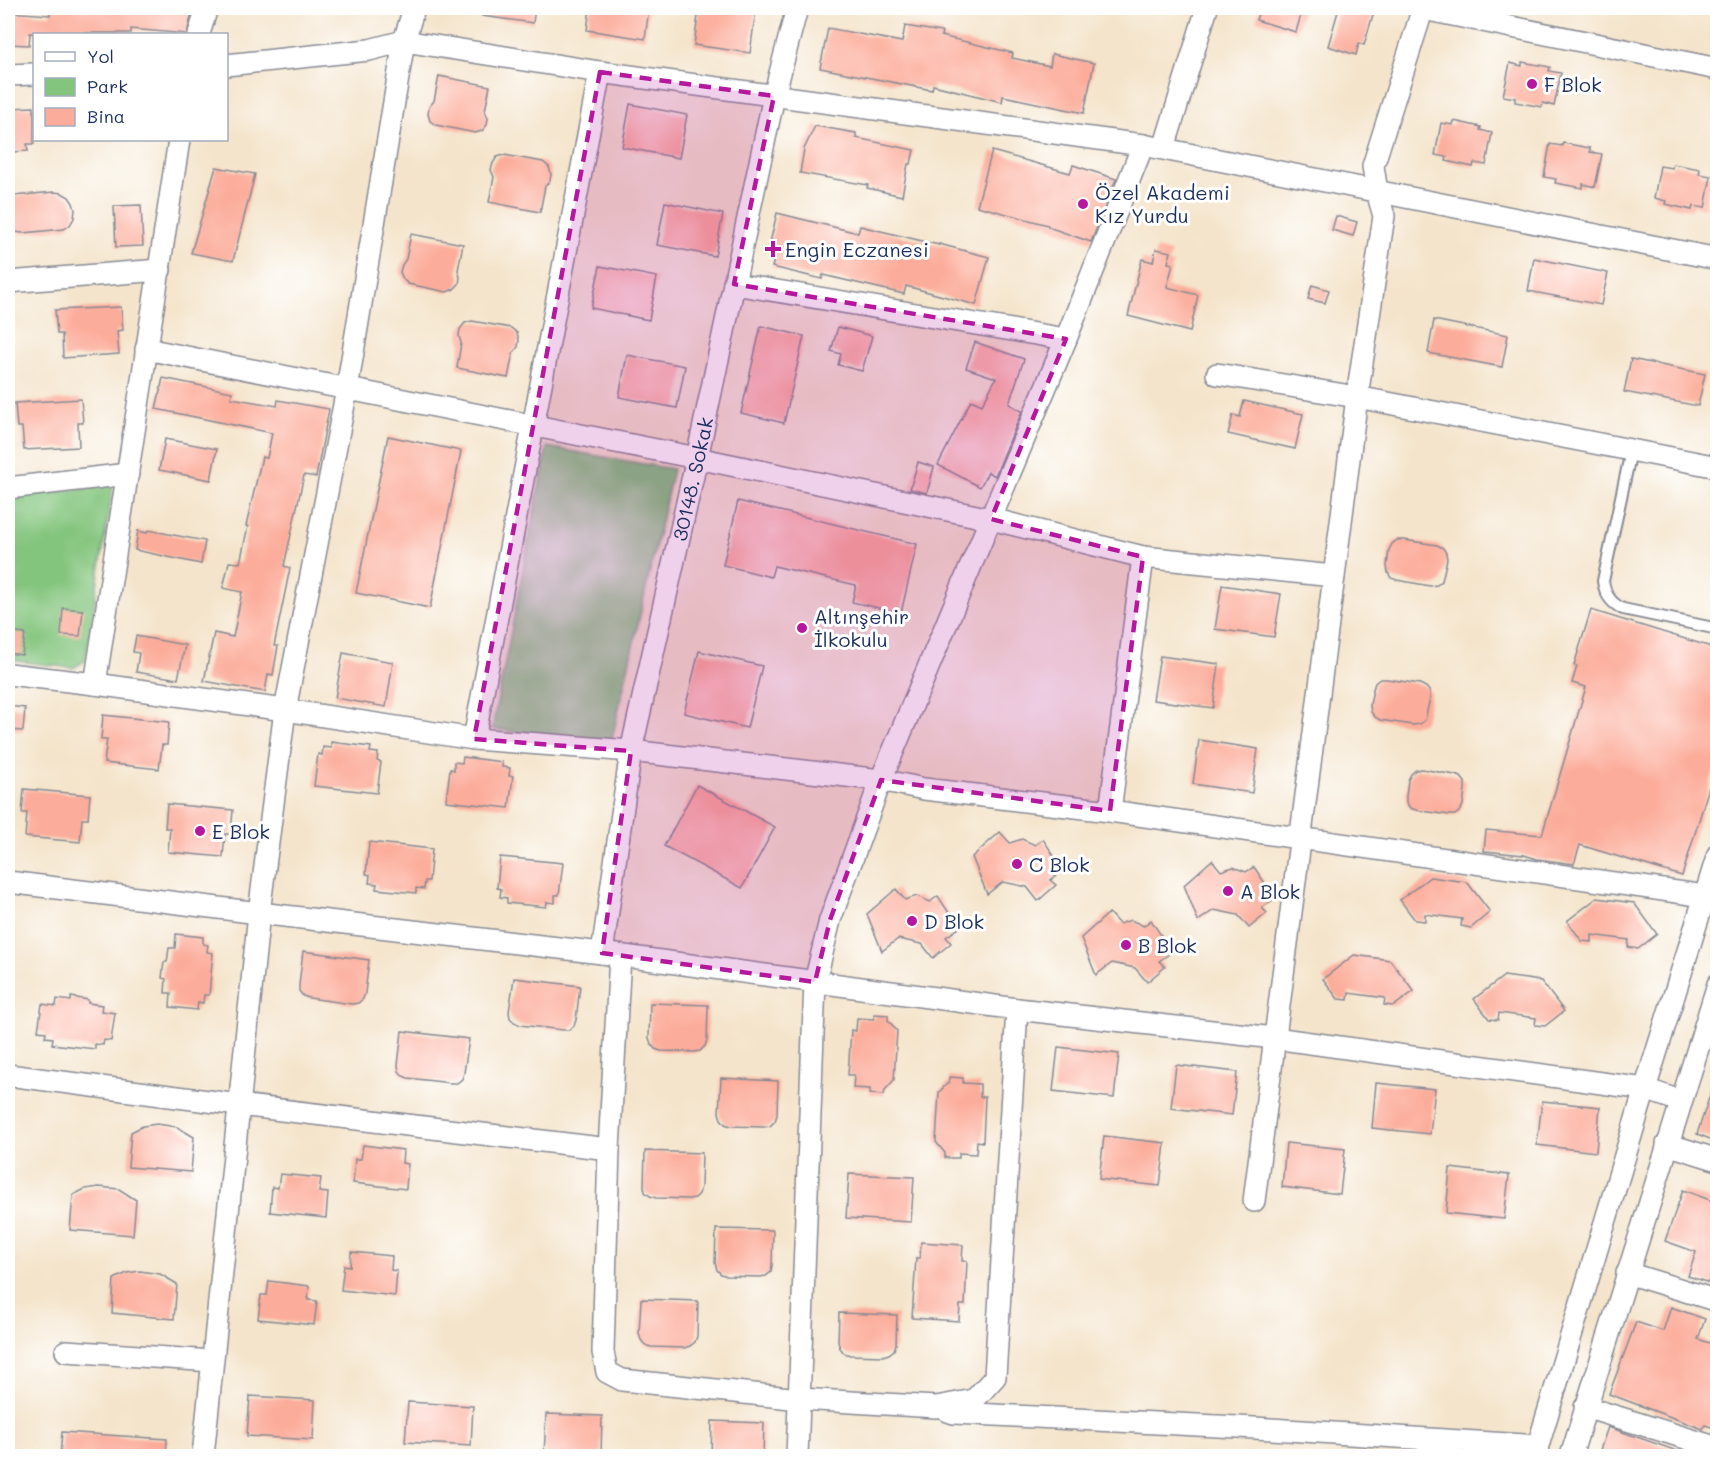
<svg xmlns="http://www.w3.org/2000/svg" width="1725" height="1464" font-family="Mali,sans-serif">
	<rect width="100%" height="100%" fill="#fff"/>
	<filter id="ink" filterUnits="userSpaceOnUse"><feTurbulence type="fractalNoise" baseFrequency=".0167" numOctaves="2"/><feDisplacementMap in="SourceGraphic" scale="12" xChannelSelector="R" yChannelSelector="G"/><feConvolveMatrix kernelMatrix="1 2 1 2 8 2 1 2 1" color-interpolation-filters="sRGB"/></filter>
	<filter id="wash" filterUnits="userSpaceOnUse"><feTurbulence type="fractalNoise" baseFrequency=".008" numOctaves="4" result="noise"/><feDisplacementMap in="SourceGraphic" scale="24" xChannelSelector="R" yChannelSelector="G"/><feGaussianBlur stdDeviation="1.35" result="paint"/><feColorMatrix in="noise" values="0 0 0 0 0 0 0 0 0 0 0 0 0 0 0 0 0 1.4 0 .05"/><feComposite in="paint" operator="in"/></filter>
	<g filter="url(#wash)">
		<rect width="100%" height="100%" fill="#f4e4cb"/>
		<g fill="#83c57d" stroke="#4f7a6e" stroke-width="1.5">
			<polygon points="547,447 673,469 611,743 492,729"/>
			<polygon points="113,486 85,661 73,668 8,660 8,496"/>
		</g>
		<g id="blocks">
			<g fill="#fcac9a">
				<polygon points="50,8 193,8 187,34 131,29 131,33 30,33 29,45 8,44 8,12 50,15"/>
				<polygon points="483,8 535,8 533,23 482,16"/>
				<polygon points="590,8 649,8 645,39 587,30"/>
				<polygon points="699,8 744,8 756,9 750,53 694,45"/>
				<polygon points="1260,8 1303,8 1296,32 1256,20"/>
				<polygon points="1339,8 1375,8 1364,45 1359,43 1356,55 1328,46"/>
				<polygon points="905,26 942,32 941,36 1013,53 1012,58 1050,66 1052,54 1094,63 1084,113 1003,96 1002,102 933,85 932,90 820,68 828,28 902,42"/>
				<polygon points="1522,62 1550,67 1549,71 1561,73 1554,106 1543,103 1542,107 1515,102 1515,98 1503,96 1510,63 1522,66"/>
				<polygon points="439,76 490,86 485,111 488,118 487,125 482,131 475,133 436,125 430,121 428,114 429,107 434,101"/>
				<polygon points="630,104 687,115 679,158 622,147"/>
				<polygon points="34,107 34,144 27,144 28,151 13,152 11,108"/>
				<polygon points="1454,121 1481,127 1480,130 1492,133 1486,165 1474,163 1473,167 1446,161 1447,157 1435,155 1441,123 1453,125"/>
				<polygon points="815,126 856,133 856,138 914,150 911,164 908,164 902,196 867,188 868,185 800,173 804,149"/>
				<polygon points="1563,143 1590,148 1590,152 1602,154 1595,187 1583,184 1583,188 1555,183 1556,179 1544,177 1550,144 1562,146"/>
				<polygon points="992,151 1070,173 1073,165 1116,179 1091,242 1048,227 1048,225 977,206"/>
				<polygon points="504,155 543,162 549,167 551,174 550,181 545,186 540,212 489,202 494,177 491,170 493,163 497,157"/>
				<polygon points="1673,164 1700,169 1699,174 1711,176 1705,208 1693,206 1692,210 1665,204 1666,201 1654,198 1660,166 1672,168"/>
				<polygon points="216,167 255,174 233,261 191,253"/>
				<polygon points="54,192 62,193 69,197 73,203 75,210 74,218 70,225 64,229 23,233 15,232 8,228 8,200 13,196"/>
				<polygon points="665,202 723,214 715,256 657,245"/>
				<polygon points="141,205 143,246 116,247 114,206"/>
				<polygon points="777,213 858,233 860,226 939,245 939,244 989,257 976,305 906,286 904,294 823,275 822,279 772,267 776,253 768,251"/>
				<polygon points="1336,216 1357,222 1353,236 1332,230"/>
				<polygon points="411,234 463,244 458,270 460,277 459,284 454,289 447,292 408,284 403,279 400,272 402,265 406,259"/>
				<polygon points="1156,249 1171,252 1168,263 1173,264 1167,287 1198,295 1190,332 1128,316 1142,259 1153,262"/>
				<polygon points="1534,258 1608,273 1601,305 1528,291"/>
				<polygon points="600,266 657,277 649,320 591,308"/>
				<polygon points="1312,285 1329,290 1325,303 1308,299"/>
				<polygon points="121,307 123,330 117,331 119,354 63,358 62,334 57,334 55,310"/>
				<polygon points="1434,320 1508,335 1502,367 1428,353"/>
				<polygon points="472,321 511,328 517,333 519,340 518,347 513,353 508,378 457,368 461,343 459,336 460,329 465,323"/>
				<polygon points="761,326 804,336 784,423 741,413"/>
				<polygon points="838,327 872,336 862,371 838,365 841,354 831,351"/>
				<polygon points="975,342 1024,359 1009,404 1022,411 995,476 988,472 980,487 938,465 971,400 982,405 996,378 966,368"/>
				<polygon points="627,355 685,366 677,408 619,397"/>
				<polygon points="1631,359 1705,374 1698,406 1624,392"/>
				<polygon points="163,378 232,392 231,398 277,406 278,400 329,409 316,477 304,475 284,566 290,568 274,646 278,646 273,675 268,674 265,692 204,681 214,633 233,637 242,592 223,588 229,562 240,563 248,526 246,526 262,457 267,458 272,433 156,409"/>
				<polygon points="81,399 83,423 78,423 79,447 24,450 22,427 17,427 15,403"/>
				<polygon points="1244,401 1303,414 1295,449 1228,434 1233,415 1240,417"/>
				<polygon points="388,436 461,451 430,608 356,593"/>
				<polygon points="165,439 217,449 211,480 159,470"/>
				<polygon points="918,462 934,467 927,493 910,489"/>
				<polygon points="738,501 917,544 901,613 852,602 856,585 774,566 771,577 723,565"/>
				<polygon points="148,530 205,541 201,564 135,550 138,531 147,533"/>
				<polygon points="1397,540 1404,540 1437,545 1443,548 1446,553 1447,559 1442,581 1437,585 1430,586 1397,580 1391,578 1388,573 1387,566 1389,550 1392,544"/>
				<polygon points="1222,585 1281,594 1274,637 1215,629"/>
				<polygon points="63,608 83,610 80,636 61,635"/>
				<polygon points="1591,610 1718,649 1718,758 1682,876 1580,845 1574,864 1537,859 1524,855 1484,851 1486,830 1542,835 1586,687 1572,683 1577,666 1574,665"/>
				<polygon points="8,632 25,634 22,655 8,653"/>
				<polygon points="136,636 185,645 178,679 136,672 139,653 133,652"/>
				<polygon points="699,651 762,666 747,728 684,713"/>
				<polygon points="343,653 393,662 386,707 335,698"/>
				<polygon points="1160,656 1219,664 1213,708 1153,700"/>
				<polygon points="1380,679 1387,679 1420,684 1426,687 1430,692 1430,698 1425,720 1420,724 1413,725 1380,720 1375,717 1371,712 1370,705 1373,689 1375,683"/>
				<polygon points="8,706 25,708 23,731 8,730"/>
				<polygon points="103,715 169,722 167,745 162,745 159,769 104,763 107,739 101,739"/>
				<polygon points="1199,740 1258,749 1252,793 1193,784"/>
				<polygon points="331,742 371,747 370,752 378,753 377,761 381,762 377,793 314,786 318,754 322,755 323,747 331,748"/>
				<polygon points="463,757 502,762 502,767 510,768 509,776 513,776 509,808 446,801 450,769 454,770 454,762 462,763"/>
				<polygon points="1422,769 1455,775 1461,777 1465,782 1465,789 1463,805 1460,811 1455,815 1449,815 1416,810 1410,808 1406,802 1406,796 1408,780 1411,774 1416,770"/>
				<polygon points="697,785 775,827 742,888 664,846"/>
				<polygon points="24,789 90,795 88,819 82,819 80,842 25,837 27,813 22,813"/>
				<polygon points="167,804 233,810 231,834 225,834 223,857 168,852 170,828 165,828"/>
				<polygon points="1000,832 1010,843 1022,839 1035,845 1043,839 1064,871 1050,880 1056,885 1038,901 1027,887 1003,882 987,894 972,857"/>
				<polygon points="369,842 432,849 429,881 425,881 424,889 416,888 416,893 376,889 377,884 369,883 370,875 366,874"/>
				<polygon points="500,857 563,863 559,895 555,895 555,903 547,902 546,907 507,903 507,898 500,897 501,889 497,888"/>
				<polygon points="1212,860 1221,871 1233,867 1246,872 1254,867 1275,898 1262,908 1267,913 1249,928 1238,915 1214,910 1198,921 1184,885"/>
				<polygon points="1430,877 1467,882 1490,912 1471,928 1461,926 1462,919 1425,914 1425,921 1415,920 1400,900"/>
				<polygon points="896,889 905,900 917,896 930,902 938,896 959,928 946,937 951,943 933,958 922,944 898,939 882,951 867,914"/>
				<polygon points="1597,898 1634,903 1657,934 1638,949 1628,947 1629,940 1592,935 1592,942 1582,941 1567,921"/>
				<polygon points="1109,913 1119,924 1131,920 1144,926 1151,920 1172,952 1159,961 1165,967 1147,982 1135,968 1112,963 1096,975 1081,938"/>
				<polygon points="176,934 203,937 203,944 208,945 207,952 213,953 209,995 204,995 203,1003 198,1002 197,1010 170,1007 171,993 165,993 166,979 162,978 164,962 167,962 169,948 175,948"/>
				<polygon points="303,951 369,960 365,993 363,999 358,1003 352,1004 309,998 303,996 299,991 299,985"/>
				<polygon points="1354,955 1390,960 1414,991 1394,1006 1384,1005 1385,998 1349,993 1348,1000 1338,999 1323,979"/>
				<polygon points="1504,976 1541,981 1564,1011 1545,1026 1535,1025 1536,1018 1499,1013 1498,1020 1489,1019 1474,999"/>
				<polygon points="514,978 580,986 576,1020 574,1026 569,1030 563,1030 520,1025 514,1022 510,1018 509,1012"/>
				<polygon points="71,997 88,1000 88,1003 102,1005 101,1011 115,1013 111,1041 104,1040 103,1045 95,1044 95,1049 52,1044 53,1038 45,1037 46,1032 38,1031 42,1004 56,1006 57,999 71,1001"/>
				<polygon points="650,1003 708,1005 707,1040 705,1046 700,1051 694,1052 661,1051 655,1049 651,1044 649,1038"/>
				<polygon points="874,1014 888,1015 888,1020 897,1031 894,1080 885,1090 884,1095 870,1094 870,1089 853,1088 854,1075 848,1075 851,1030 856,1031 857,1018 874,1019"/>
				<polygon points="402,1031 469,1039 464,1073 462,1079 457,1083 451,1083 408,1078 403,1076 399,1071 398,1065"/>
				<polygon points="1058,1047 1119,1054 1114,1098 1053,1091"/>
				<polygon points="1176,1065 1237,1072 1232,1115 1171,1108"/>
				<polygon points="949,1077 963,1078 963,1083 980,1084 980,1097 985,1097 983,1142 977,1141 976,1154 959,1153 959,1158 945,1158 945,1153 936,1142 939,1092 949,1082"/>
				<polygon points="721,1078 778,1081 777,1115 775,1121 770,1126 764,1127 731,1126 725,1124 721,1119 719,1113"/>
				<polygon points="1715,1080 1718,1081 1718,1142 1697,1134"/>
				<polygon points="1376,1083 1435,1089 1430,1134 1372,1128"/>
				<polygon points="1542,1101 1600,1107 1596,1152 1537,1145"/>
				<polygon points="157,1124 177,1127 194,1137 191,1172 128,1167 131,1132 143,1126"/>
				<polygon points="1104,1136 1165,1143 1160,1186 1099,1179"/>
				<polygon points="1286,1143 1345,1149 1340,1194 1282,1187"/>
				<polygon points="363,1145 403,1150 402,1163 408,1164 406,1189 353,1183 355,1159 361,1159"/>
				<polygon points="645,1151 702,1153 701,1187 699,1194 695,1198 689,1199 656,1198 650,1196 645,1192 644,1186"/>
				<polygon points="1450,1168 1509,1175 1504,1219 1446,1213"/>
				<polygon points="280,1174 321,1178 319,1192 328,1193 326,1218 270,1212 272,1187 278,1188"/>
				<polygon points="849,1174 914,1177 911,1222 846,1218"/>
				<polygon points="99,1187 119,1189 136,1200 133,1235 70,1230 73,1195 85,1189"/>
				<polygon points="1683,1190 1718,1203 1718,1286 1688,1276 1696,1252 1665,1241"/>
				<polygon points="716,1229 773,1230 772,1265 771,1272 766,1276 760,1277 727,1276 721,1274 717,1270 715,1263"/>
				<polygon points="921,1242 963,1245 962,1261 967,1261 965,1305 960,1305 959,1321 912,1318 916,1258 920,1258"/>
				<polygon points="351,1252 392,1256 391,1270 397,1271 395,1296 341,1290 344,1265 350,1266"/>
				<polygon points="140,1271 160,1274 177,1284 174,1319 112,1313 114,1279 127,1273"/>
				<polygon points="269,1281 309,1286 308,1300 317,1301 314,1325 258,1319 261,1295 267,1295"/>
				<polygon points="641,1299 698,1301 697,1336 695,1342 690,1346 684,1348 651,1347 645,1345 641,1340 639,1334"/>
				<polygon points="1671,1307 1705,1319 1698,1339 1718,1346 1718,1429 1705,1425 1703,1429 1609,1394 1636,1322 1663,1331"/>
				<polygon points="839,1313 897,1315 896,1344 894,1350 889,1354 883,1356 850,1355 844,1353 840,1348 838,1342"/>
				<polygon points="250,1396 315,1400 313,1440 247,1436"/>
				<polygon points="408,1402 473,1406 471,1446 405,1442"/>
				<polygon points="546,1414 602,1416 601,1456 544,1456"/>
				<polygon points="712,1421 764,1423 763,1456 711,1456"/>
				<polygon points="1608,1427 1686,1454 1686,1456 1598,1456"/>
				<polygon points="62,1432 167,1439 166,1456 60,1456"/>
			</g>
		</g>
	</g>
	<g filter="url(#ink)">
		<use href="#blocks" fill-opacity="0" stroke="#888a94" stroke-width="1.5"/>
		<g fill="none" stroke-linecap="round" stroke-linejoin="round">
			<g stroke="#888a94" stroke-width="14">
				<path id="lane" d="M1631 451 1603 581C1605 595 1611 603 1623 609L1718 629"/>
			</g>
			<g stroke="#888a94" stroke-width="24">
				<g id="street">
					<polyline points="1423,9 1718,69"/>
					<polyline points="199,34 207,8"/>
					<polyline points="226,65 369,50 404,41 600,72 1143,145 1718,259"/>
					<polyline points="8,75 34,74"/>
					<polyline points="1164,148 1207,8"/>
					<polyline points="8,282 160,270"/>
					<polyline points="734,284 1066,339"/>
					<polyline points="146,349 697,458 991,519 1143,557 1334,576"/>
					<polyline points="1217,374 1357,397 1718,467"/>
					<polyline points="8,488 128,474"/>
					<polyline points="8,674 95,684 285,710 474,739 631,751 881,780 924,789 1110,811 1705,896"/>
					<polyline points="95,684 179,140"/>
					<polyline points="474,739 600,72"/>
					<polyline points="1110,811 1143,557"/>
					<polyline points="8,882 259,913 285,710 347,389 404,41 414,8"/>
					<path id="s1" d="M602 953 631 751 697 458 774 96 797 8"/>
					<polyline points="620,956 609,1149 603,1352 607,1372 622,1380 800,1399 936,1407 974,1400 995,1377 1017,1009"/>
					<polyline points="8,1075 239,1105 609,1149"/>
					<polyline points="1667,1144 1718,1160"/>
					<polyline points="1254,1201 1357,397 1384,216 1377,192 1373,166 1423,8"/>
					<polyline points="1627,1273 1718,1301"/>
					<polyline points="66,1351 212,1361"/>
					<polyline points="1585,1407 1718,1448"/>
					<polyline points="948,1411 954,1413 1238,1427 1539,1446"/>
					<polyline points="203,1456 259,913 602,953 1017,1009 1274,1038 1645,1089 1680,1101"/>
					<polyline points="797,1456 815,982 830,920 881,780 1066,339 1143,145"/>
					<polyline points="1535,1456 1645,1089 1718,854"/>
					<polyline points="1571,1456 1718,984"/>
				</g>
			</g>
			<use href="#lane" stroke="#fff" stroke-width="10"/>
			<use href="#street" stroke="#fff" stroke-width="21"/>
		</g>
	</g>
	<path fill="#b5179e" fill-opacity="0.2" stroke="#b5179e" stroke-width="4.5" stroke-dasharray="12 8" stroke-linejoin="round" d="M600 72 774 96 734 284 1066 339 991 519 1143 557 1110 811 881 780 830 920 815 982 602 953 631 751 474 739Z"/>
	<g fill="#b5179e" stroke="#fff" stroke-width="2">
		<circle cx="1532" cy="84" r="6"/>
		<circle cx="1083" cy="204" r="6"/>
		<path d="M770 240h6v6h6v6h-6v6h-6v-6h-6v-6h6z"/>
		<circle cx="802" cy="628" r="6"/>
		<circle cx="200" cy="831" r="6"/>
		<circle cx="1017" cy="864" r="6"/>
		<circle cx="1228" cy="891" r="6"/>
		<circle cx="912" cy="921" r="6"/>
		<circle cx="1126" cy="945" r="6"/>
	</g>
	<g text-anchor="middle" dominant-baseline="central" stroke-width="6" stroke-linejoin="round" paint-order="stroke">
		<g font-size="20" fill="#1b2f5e" stroke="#fff" text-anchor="start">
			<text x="1544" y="84">F Blok</text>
			<text x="1095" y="192">Özel Akademi<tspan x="1095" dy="23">Kız Yurdu</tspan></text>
			<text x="785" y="249">Engin Eczanesi</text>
			<text x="814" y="616">Altınşehir<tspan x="814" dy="23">İlkokulu</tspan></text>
			<text x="212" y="831">E Blok</text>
			<text x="1029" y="864">C Blok</text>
			<text x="1240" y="891">A Blok</text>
			<text x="924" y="921">D Blok</text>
			<text x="1138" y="945">B Blok</text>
		</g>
		<g font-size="20" fill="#1b2f5e" stroke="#fff">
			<text stroke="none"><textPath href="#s1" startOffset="483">30148. Sokak</textPath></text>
		</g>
	</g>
	<rect width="1725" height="1464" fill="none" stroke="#fff" stroke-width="30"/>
	<rect x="33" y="33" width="195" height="108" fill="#ffffff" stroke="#a4acbf" stroke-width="1.5"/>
	<rect x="45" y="52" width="30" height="9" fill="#ffffff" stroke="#a4acbf" stroke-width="1.5"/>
	<text x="87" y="63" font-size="18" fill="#1b2f5e">Yol</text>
	<rect x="45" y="78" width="30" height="18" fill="#83c57d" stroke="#a4acbf" stroke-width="1.5"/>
	<text x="87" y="93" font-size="18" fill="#1b2f5e">Park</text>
	<rect x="45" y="108" width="30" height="18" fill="#fcac9a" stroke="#a4acbf" stroke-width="1.5"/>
	<text x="87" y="123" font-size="18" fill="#1b2f5e">Bina</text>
</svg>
